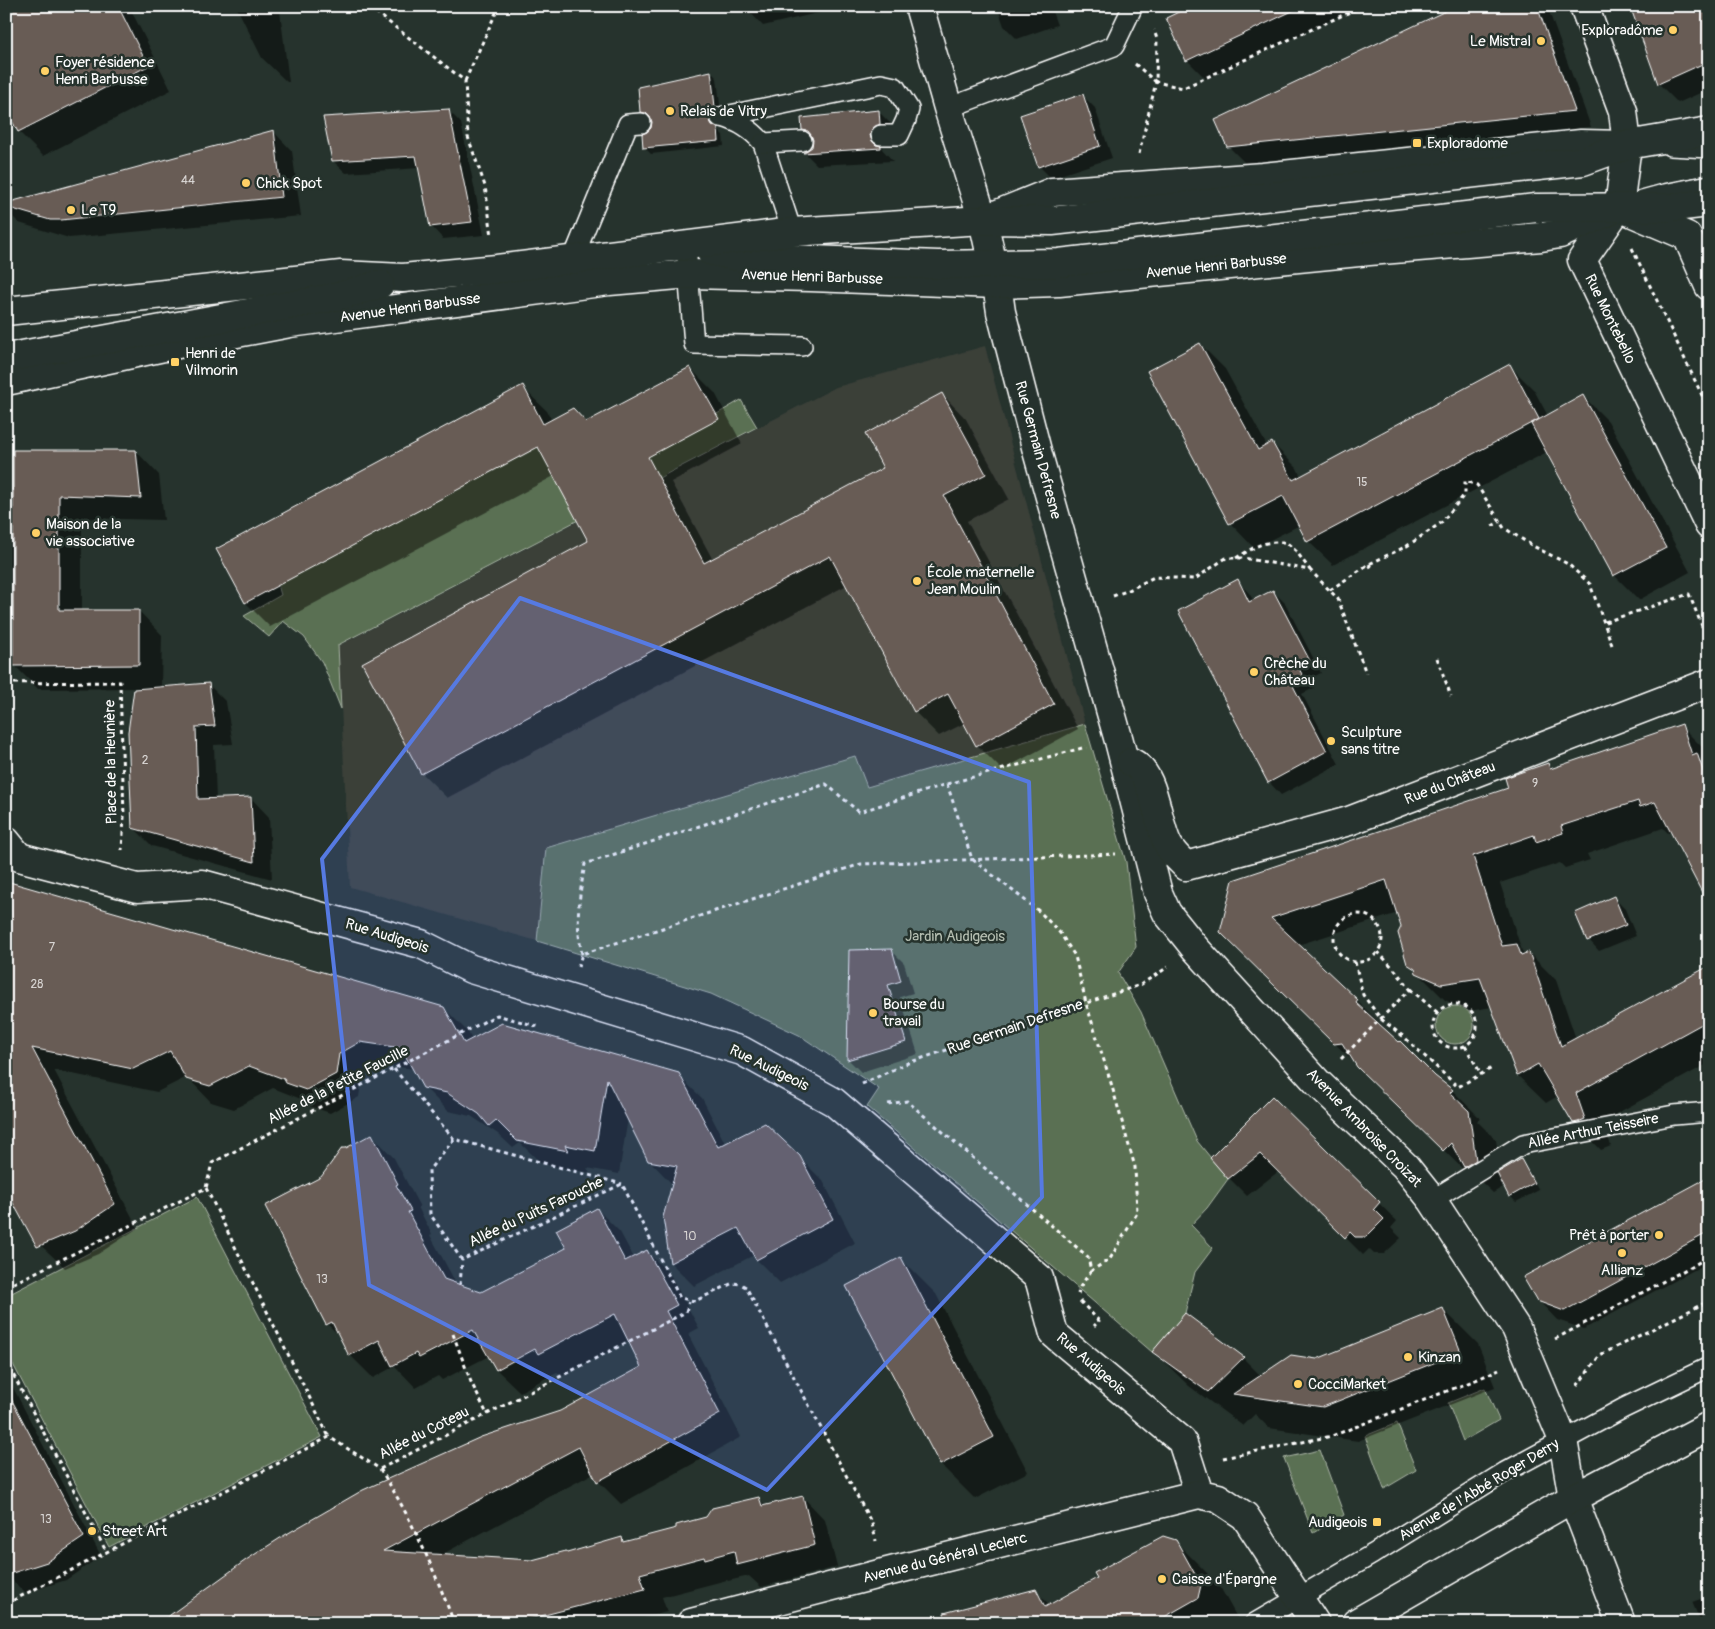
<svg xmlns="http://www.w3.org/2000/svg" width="1715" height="1629" font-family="Pangolin,sans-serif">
	<rect width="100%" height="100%" fill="#26332d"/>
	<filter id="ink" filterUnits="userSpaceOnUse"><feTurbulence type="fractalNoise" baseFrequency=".02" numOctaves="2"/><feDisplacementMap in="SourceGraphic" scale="10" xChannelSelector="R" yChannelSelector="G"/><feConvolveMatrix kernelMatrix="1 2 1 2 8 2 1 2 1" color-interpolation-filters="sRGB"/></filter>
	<g filter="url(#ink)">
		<polygon fill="#3a3f39" points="985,346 1085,724 867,787 854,756 546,848 537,941 350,887 338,646 836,387"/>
		<g fill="#5a6f52" stroke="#acb7a8">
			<polygon points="741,400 757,427 338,645 341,709 322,662 304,637 283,621 269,637 244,616 281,595 278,585 538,447 567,501"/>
			<polygon points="1085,724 1126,862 1136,947 1118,973 1141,1012 1197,1141 1228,1179 1207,1208 1191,1225 1213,1248 1195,1272 1185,1313 1152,1352 867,1107 879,1089 799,1035 711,994 537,941 546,848 855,756 867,787"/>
			<circle cx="1455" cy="1025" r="19"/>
			<polygon points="197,1197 322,1437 109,1547 6,1351 6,1296"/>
			<polygon points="1485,1388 1499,1420 1463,1441 1448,1403"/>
			<polygon points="1397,1423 1416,1470 1384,1489 1365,1436"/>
			<polygon points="1320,1450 1344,1515 1313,1533 1284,1458"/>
		</g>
		<g fill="#0007">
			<polygon points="6,6 129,6 171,90 43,156 19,132"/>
			<polygon points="236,6 307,6 280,11 289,82 287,82 262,58"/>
			<polygon points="744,6 847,6 763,26"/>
			<polygon points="997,6 1050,6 1057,25 1017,39 1004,26"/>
			<polygon points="1194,6 1361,6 1206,79 1187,60"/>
			<polygon points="1459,6 1547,6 1591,127 1245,163 1228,146"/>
			<polygon points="1709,6 1709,89 1678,103 1659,84"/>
			<polygon points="711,72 717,78 721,113 715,119 714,126 723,135 724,146 651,154 645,148 643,135 652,129 652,118 647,117 641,111"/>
			<polygon points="1082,95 1095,108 1112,158 1051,178 1039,166"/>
			<polygon points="449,111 461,123 484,235 443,239 431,226 420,168 346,173 333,161"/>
			<polygon points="878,111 891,124 892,137 884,141 882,149 893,161 817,165 805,153 813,147 814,141 803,129"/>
			<polygon points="274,132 292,151 301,216 69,238 19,223 6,210 6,204"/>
			<polygon points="1200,344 1225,369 1267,446 1272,443 1297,468 1301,477 1510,366 1534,390 1548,416 1583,396 1608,421 1690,572 1639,600 1614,575 1547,452 1333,565 1308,541 1300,525 1254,548 1230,523"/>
			<polygon points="690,368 715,393 742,444 671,482 713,560 885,468 942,394 966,419 1009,499 967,521 1078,729 1002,770 977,745 965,723 939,736 915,712 847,585 447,798 422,773 590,542 554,476 270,627 246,603 217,549 522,387 547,411 552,421 587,423"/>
			<polygon points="136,451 159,475 164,520 82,518 82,611 139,611 162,635 161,688 208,684 226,702 233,744 214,745 216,800 251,798 269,817 272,879 152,846 134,828 144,688 38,689 14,665 14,587 6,587 6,486 14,493"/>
			<polygon points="1237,581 1249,593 1254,601 1273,591 1285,603 1321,673 1309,679 1314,688 1302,694 1339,764 1281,795 1269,782"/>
			<polygon points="1681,726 1709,754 1709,899 1672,832 1668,833 1663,828 1587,854 1590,860 1565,868 1560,863 1500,883 1522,951 1526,955 1529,953 1556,980 1576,1039 1709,977 1709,1063 1603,1121 1611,1146 1601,1150 1574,1122 1558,1096 1546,1103 1518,1076 1492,1007 1469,1011 1445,1000 1408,963 1402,928 1398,913 1298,945 1357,1001 1385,1028 1383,1030 1434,1077 1453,1091 1480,1118 1477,1121 1496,1140 1501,1173 1520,1161 1526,1167 1539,1190 1516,1202 1510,1196 1502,1181 1503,1187 1493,1193 1474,1175 1471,1177 1221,932 1509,789 1548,765 1552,769"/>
			<polygon points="6,882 444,1008 468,1032 472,1040 678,1075 702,1098 726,1145 799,1157 823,1181 855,1243 780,1283 757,1260 754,1255 694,1286 671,1263 665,1217 673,1185 649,1160 628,1118 619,1174 587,1168 590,1173 542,1164 520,1143 513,1148 498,1134 471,1116 448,1111 424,1087 414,1069 383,1065 362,1077 359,1097 330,1113 310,1106 306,1101 273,1088 234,1109 211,1102 187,1077 157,1092 54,1070 138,1228 98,1254 65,1268 34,1239 14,1202 6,1206"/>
			<polygon points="1614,898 1625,909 1636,936 1599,951 1589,940 1577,914"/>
			<polygon points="891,950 904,963 913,993 900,997 918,1054 861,1072 848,1059"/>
			<polygon points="1272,1098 1397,1221 1391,1228 1401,1238 1384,1254 1374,1254 1369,1249 1363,1255 1279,1171 1247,1196 1229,1178"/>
			<polygon points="372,1135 394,1158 420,1207 418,1207 432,1234 430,1235 457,1285 481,1294 567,1248 597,1209 620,1232 634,1258 647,1252 670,1274 699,1328 688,1334 741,1437 621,1504 598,1481 594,1473 439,1556 532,1562 568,1554 621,1538 626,1543 678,1529 759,1499 766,1506 803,1497 825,1520 837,1567 761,1587 749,1576 728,1581 727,1580 662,1597 667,1612 623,1623 161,1623 643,1368 630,1340 562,1376 557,1372 520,1392 497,1370 489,1356 442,1380 438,1376 416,1388 395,1366 373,1378 350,1355 342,1338 327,1324 322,1178 346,1149"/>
			<polygon points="1709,1179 1709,1262 1584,1329 1557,1320 1538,1300"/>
			<polygon points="901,1259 936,1294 1028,1472 975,1499 941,1465"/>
			<polygon points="1443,1309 1478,1344 1495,1387 1358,1441 1269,1428 1255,1414 1243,1426 1189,1386 1154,1352 1243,1358 1261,1376 1317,1360"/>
			<polygon points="6,1374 101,1556 66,1580 25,1593 10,1578 6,1580"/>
			<polygon points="1175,1541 1219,1585 1240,1623 911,1623 1035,1591 1050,1605"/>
			<polygon points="1709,1596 1709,1623 1701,1623 1692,1602"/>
			<polygon points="44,1614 53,1623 28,1623"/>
		</g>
		<g fill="#675b55" stroke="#fff">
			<polygon points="6,6 118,6 148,66 18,132 6,110"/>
			<polygon points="1191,6 1303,6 1186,61 1166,18"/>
			<polygon points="1456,6 1537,6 1575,111 1227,147 1215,120"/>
			<polygon points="1630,6 1709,6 1709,61 1658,84"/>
			<polygon points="711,71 715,107 710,113 709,119 712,125 718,128 719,141 643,148 642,134 647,132 651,128 652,122 650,117 646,113 640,112 638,87"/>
			<polygon points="1083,94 1100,146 1038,167 1020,115"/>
			<polygon points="449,109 472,222 430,227 416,156 332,161 323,117"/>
			<polygon points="879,110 880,124 872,129 870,135 872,141 876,145 881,146 881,148 803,153 812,147 813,140 811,135 808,131 802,130 801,118"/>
			<polygon points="274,130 282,197 61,220 50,220 6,207 6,203"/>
			<polygon points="1200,343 1258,450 1272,442 1293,480 1510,364 1539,419 1307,542 1283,496 1229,524 1147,371"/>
			<polygon points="690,367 719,419 648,457 704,563 883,468 865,434 942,393 986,474 944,496 1054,704 976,746 948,694 914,712 830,556 421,774 362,663 588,541 538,447 245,603 216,549 523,385 543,424 573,408 586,422"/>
			<polygon points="1583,395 1666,548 1613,576 1531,424"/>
			<polygon points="13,450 136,450 141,498 59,495 59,610 139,610 139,665 13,666"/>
			<polygon points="1238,579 1249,602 1273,590 1310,661 1298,667 1303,676 1291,682 1327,751 1268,783 1178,611"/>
			<polygon points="209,683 215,726 196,727 198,799 251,797 254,862 132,828 128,732 134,689"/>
			<polygon points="1682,724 1692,755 1697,753 1709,788 1709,906 1655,802 1640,807 1638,801 1561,826 1563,833 1536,842 1534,835 1473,856 1502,946 1517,944 1521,955 1529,952 1561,1046 1709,966 1709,1020 1576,1093 1585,1119 1578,1122 1573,1123 1538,1064 1517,1076 1480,978 1441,984 1416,973 1415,969 1407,964 1398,933 1401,927 1386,880 1271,918 1358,1000 1356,1003 1399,1042 1400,1041 1435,1076 1453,1090 1450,1093 1469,1111 1476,1160 1464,1167 1451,1143 1443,1151 1357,1067 1342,1043 1334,1044 1220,932 1233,880 1508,788 1505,778 1513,775 1548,763 1550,769"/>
			<polygon points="6,881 444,1007 464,1043 502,1023 679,1073 718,1147 765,1123 800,1156 833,1219 756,1260 738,1228 670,1263 663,1217 677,1166 648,1161 607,1079 595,1151 565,1145 568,1151 517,1141 496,1120 489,1126 479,1114 447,1093 423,1088 401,1048 360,1042 339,1054 336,1074 306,1090 286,1083 284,1079 249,1066 210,1086 186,1079 170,1051 133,1069 32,1048 115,1204 75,1231 37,1247 6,1190"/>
			<polygon points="1614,896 1626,925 1587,941 1575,913"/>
			<polygon points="892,949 901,981 888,985 906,1042 847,1060 849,950"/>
			<polygon points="1272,1096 1380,1202 1374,1209 1384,1219 1366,1237 1355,1237 1350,1232 1345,1238 1260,1154 1228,1179 1210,1158"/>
			<polygon points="372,1134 398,1184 396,1185 411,1211 408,1212 444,1279 481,1292 566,1248 556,1230 597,1208 625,1261 647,1250 677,1305 666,1311 720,1414 597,1482 579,1447 383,1551 532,1560 566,1551 567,1553 622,1537 623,1542 676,1528 676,1525 706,1517 712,1508 759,1497 762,1506 803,1496 815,1545 737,1565 734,1551 705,1559 704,1557 640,1574 645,1589 514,1623 159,1623 246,1560 285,1535 363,1490 481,1437 560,1411 641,1367 615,1314 538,1354 535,1349 496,1370 473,1330 419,1358 416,1353 392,1366 379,1340 349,1356 332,1322 326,1325 265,1206 321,1177 342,1148 346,1148"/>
			<polygon points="1521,1159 1534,1183 1509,1197 1497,1173"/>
			<polygon points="1709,1177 1709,1232 1564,1311 1537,1301 1523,1277"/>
			<polygon points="901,1257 994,1437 940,1465 846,1286"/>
			<polygon points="1443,1308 1461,1352 1323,1407 1233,1394 1291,1355 1317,1359"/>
			<polygon points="1185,1313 1244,1357 1208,1392 1152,1352"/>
			<polygon points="6,1389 84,1537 47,1562 6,1575"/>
			<polygon points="1163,1536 1176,1540 1201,1585 1198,1598 1154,1623 946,1623 944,1613 1036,1589 1045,1607 1097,1578 1094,1573"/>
		</g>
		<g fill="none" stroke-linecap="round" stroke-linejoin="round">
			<g stroke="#fff" stroke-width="22">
				<g id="lane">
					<polyline points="948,108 1114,46 1133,6"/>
					<polyline points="720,117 881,84 895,87 909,109 906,120 899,135 881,135"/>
					<path d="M722 117C739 122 751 129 763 143L792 232"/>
					<polyline points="763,143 802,141"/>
					<polyline points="1670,146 1709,148"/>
					<polyline points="1642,200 1664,194 1709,185"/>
					<polyline points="686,246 694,344 802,346"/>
					<polyline points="572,261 628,124 641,123"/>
					<polyline points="1432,1200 1523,1144 1674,1115 1709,1112"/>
					<polyline points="1255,1623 1373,1554 1505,1472 1624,1408 1709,1367"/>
				</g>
			</g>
			<g stroke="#fff" stroke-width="31">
				<g id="street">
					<polyline points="919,6 948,108 983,220 997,284 1001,312 1037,451 1119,741 1158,893 1167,913 1195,948 1318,1083 1405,1166 1432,1200 1516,1328 1563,1440 1573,1498 1621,1623"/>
					<polyline points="1584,6 1623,111 1627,145 1619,207 1582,260 1709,525"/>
					<polyline points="1619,207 1687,236 1709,286"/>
					<polyline points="983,220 1052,192 1263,177 1581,144 1626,145"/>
					<polyline points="6,381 173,345 290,323 609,281 690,274 810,277 997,284 1059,282 1369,251 1541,237 1560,234 1619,207"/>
					<path d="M1131 762C1156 774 1156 822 1168 845 1172 853 1180 860 1186 866L1349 821 1709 683"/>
					<polyline points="6,841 19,857 137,888 202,884 421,944 471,969 742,1051 834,1102 1039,1278 1054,1334 1182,1441 1199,1494"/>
					<polyline points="691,1623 883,1573 1199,1494 1218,1498 1245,1516 1315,1623"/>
				</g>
			</g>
			<g stroke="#fff" stroke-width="31">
				<g id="secondary">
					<polyline points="710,251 738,257 938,265 1059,263 1536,208 1674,207 1709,203"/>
					<polyline points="6,311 341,275 403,278 497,269 792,232 983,220 1052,221 1583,161 1627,145 1709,131"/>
					<polyline points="6,358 340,296 380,284"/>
					<polyline points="1356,1623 1573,1498 1709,1426"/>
				</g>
			</g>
			<g stroke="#fff" stroke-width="3" stroke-dasharray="4 4" stroke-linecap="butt">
				<polyline points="371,6 373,10 465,81 468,137 485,186 492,236"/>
				<polyline points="1135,64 1156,82 1157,39 1154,30"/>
				<polyline points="465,81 499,6"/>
				<polyline points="1139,154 1156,82 1183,88 1363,6"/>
				<polyline points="1632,248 1709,410"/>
				<polyline points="1492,526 1500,522"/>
				<path d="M1236 558C1257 546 1261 541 1286 542L1296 551 1310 570"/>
				<polyline points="1369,564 1372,569"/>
				<polyline points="1330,590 1369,564 1407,546 1441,523 1465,494 1465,481 1477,485 1504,528 1533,546 1568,564 1590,584 1612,645"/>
				<polyline points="1113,596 1129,590 1154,577 1195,579 1226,558 1243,558 1310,570 1338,599 1366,673"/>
				<polyline points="1605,622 1689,594 1704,631 1709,634"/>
				<polyline points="1437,658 1451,696"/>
				<polyline points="6,683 120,682 124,817 122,850"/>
				<polyline points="947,784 972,859 1040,912 1060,933 1075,956 1086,1003 1111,1083 1135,1167 1137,1213 1110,1259 1091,1271"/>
				<circle cx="1358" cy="938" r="24"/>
				<path d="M582 954C575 921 579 898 585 864L826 784 859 812 947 784 1086 747"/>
				<polyline points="1355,962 1363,995 1381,1019 1404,1037 1458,1087 1492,1068"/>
				<polyline points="578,967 582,954 861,864 1116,854"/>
				<polyline points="1410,989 1438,1013"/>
				<circle cx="1455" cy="1026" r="22"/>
				<polyline points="1465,1046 1481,1074"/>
				<polyline points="1341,1059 1410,989 1395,970 1378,952"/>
				<polyline points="394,1069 454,1139 622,1184"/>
				<polyline points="862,1084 905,1064 1140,985 1168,967"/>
				<polyline points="888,1104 907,1101 1088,1257 1091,1271 1080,1287 1078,1294"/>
				<polyline points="454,1139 429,1170 430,1214 462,1260 622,1184 680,1298 695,1301 733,1283 740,1284 746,1287 872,1524 876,1541"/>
				<polyline points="206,1188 329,1437"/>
				<polyline points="460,1285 462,1260"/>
				<polyline points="6,1287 206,1188 212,1163 497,1015 540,1027"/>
				<polyline points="1080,1301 1099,1321 1094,1326"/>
				<polyline points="453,1334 471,1382 487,1414"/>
				<polyline points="1555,1339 1709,1257"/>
				<polyline points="6,1361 107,1553"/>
				<polyline points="1577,1386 1600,1355 1709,1301"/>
				<polyline points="1223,1458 1332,1436 1478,1379 1499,1369"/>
				<path d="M380 1469C411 1517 434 1569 454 1623"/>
				<polyline points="6,1604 329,1437 380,1469 686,1312 689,1301"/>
			</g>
			<use href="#lane" stroke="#26332d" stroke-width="19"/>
			<use href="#street" stroke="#26332d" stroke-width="28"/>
			<use href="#secondary" stroke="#26332d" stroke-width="28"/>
		</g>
	</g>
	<path fill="#567ae2" fill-opacity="0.2" stroke="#567ae2" stroke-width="4" stroke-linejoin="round" d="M520 598 1029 782 1042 1197 767 1490 369 1285 322 859Z"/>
	<g fill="#ffd166" stroke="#26332d" stroke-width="2">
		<circle cx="1673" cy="30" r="5"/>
		<circle cx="1541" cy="41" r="5"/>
		<circle cx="45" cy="71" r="5"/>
		<circle cx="670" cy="111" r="5"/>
		<rect x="1412" y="138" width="10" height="10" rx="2.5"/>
		<circle cx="246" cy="183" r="5"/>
		<circle cx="71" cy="210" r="5"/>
		<rect x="170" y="357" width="10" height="10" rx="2.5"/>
		<circle cx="36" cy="533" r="5"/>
		<circle cx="917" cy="581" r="5"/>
		<circle cx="1254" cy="672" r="5"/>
		<circle cx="1331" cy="741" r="5"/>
		<circle cx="873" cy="1013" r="5"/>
		<circle cx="1659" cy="1235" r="5"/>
		<circle cx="1622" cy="1253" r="5"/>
		<circle cx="1408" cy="1357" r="5"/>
		<circle cx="1298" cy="1384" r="5"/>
		<rect x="1372" y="1517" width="10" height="10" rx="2.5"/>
		<circle cx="92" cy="1531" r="5"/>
		<circle cx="1162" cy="1579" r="5"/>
	</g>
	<g text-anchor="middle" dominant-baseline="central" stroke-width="5" stroke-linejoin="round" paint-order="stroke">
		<g font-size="12" fill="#d9d6d4">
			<text x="188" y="180">44</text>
			<text x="1362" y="482">15</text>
			<text x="145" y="760">2</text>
			<text x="1535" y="783">9</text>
			<text x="52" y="947">7</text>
			<text x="37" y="984">28</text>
			<text x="690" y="1236">10</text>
			<text x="322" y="1279">13</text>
			<text x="46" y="1519">13</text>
		</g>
		<g font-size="15" fill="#fff" stroke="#26332d" text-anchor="start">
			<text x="1663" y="30" text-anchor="end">Exploradôme</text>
			<text x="1531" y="41" text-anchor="end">Le Mistral</text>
			<text x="55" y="62">Foyer résidence<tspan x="55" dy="17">Henri Barbusse</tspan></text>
			<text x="680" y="111">Relais de Vitry</text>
			<text x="1427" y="143">Exploradome</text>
			<text x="256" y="183">Chick Spot</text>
			<text x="81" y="210">Le T9</text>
			<text x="185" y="353">Henri de<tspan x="185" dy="17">Vilmorin</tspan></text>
			<text x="46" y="524">Maison de la<tspan x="46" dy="17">vie associative</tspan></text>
			<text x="927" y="572">École maternelle<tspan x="927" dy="17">Jean Moulin</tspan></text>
			<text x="1264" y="663">Crèche du<tspan x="1264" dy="17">Château</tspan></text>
			<text x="1341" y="732">Sculpture<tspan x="1341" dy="17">sans titre</tspan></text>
			<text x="883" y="1004">Bourse du<tspan x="883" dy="17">travail</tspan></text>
			<text x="1649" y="1235" text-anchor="end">Prêt à porter</text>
			<text x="1622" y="1270" text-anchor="middle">Allianz</text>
			<text x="1418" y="1357">Kinzan</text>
			<text x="1308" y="1384">CocciMarket</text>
			<text x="1367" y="1522" text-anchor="end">Audigeois</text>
			<text x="102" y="1531">Street Art</text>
			<text x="1172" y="1579">Caisse d'Épargne</text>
		</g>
		<g font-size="15" fill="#fff" stroke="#26332d">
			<text transform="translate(1216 266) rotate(-6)">Avenue Henri Barbusse</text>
			<text transform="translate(812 277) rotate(2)">Avenue Henri Barbusse</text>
			<text transform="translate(410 308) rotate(-8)">Avenue Henri Barbusse</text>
			<text transform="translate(1610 319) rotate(64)">Rue Montebello</text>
			<text transform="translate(1038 450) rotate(75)">Rue Germain Defresne</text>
			<text transform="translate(111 762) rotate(-91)">Place de la Heunière</text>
			<text transform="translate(1450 783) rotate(-21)">Rue du Château</text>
			<text transform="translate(387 936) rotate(17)">Rue Audigeois</text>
			<text transform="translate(1015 1027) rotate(-19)">Rue Germain Defresne</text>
			<text transform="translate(769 1068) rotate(26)">Rue Audigeois</text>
			<text transform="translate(338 1085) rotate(-27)">Allée de la Petite Faucille</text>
			<text transform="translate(1364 1128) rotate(46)">Avenue Ambroise Croizat</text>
			<text transform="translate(1593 1131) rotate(-11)">Allée Arthur Teisseire</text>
			<text transform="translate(536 1212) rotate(-25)">Allée du Puits Farouche</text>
			<text transform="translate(1091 1364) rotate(41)">Rue Audigeois</text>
			<text transform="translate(424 1433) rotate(-27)">Allée du Coteau</text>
			<text transform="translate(1479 1490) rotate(-31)">Avenue de l'Abbé Roger Derry</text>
			<text transform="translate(945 1558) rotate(-14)">Avenue du Général Leclerc</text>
		</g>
		<g font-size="15" fill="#b5beb1" stroke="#26332d">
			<text x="955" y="936">Jardin Audigeois</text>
		</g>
	</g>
	<rect width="1715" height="1629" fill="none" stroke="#26332d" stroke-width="25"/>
	<rect x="12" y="12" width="1690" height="1604" fill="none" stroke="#fff" stroke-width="2" filter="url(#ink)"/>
</svg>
